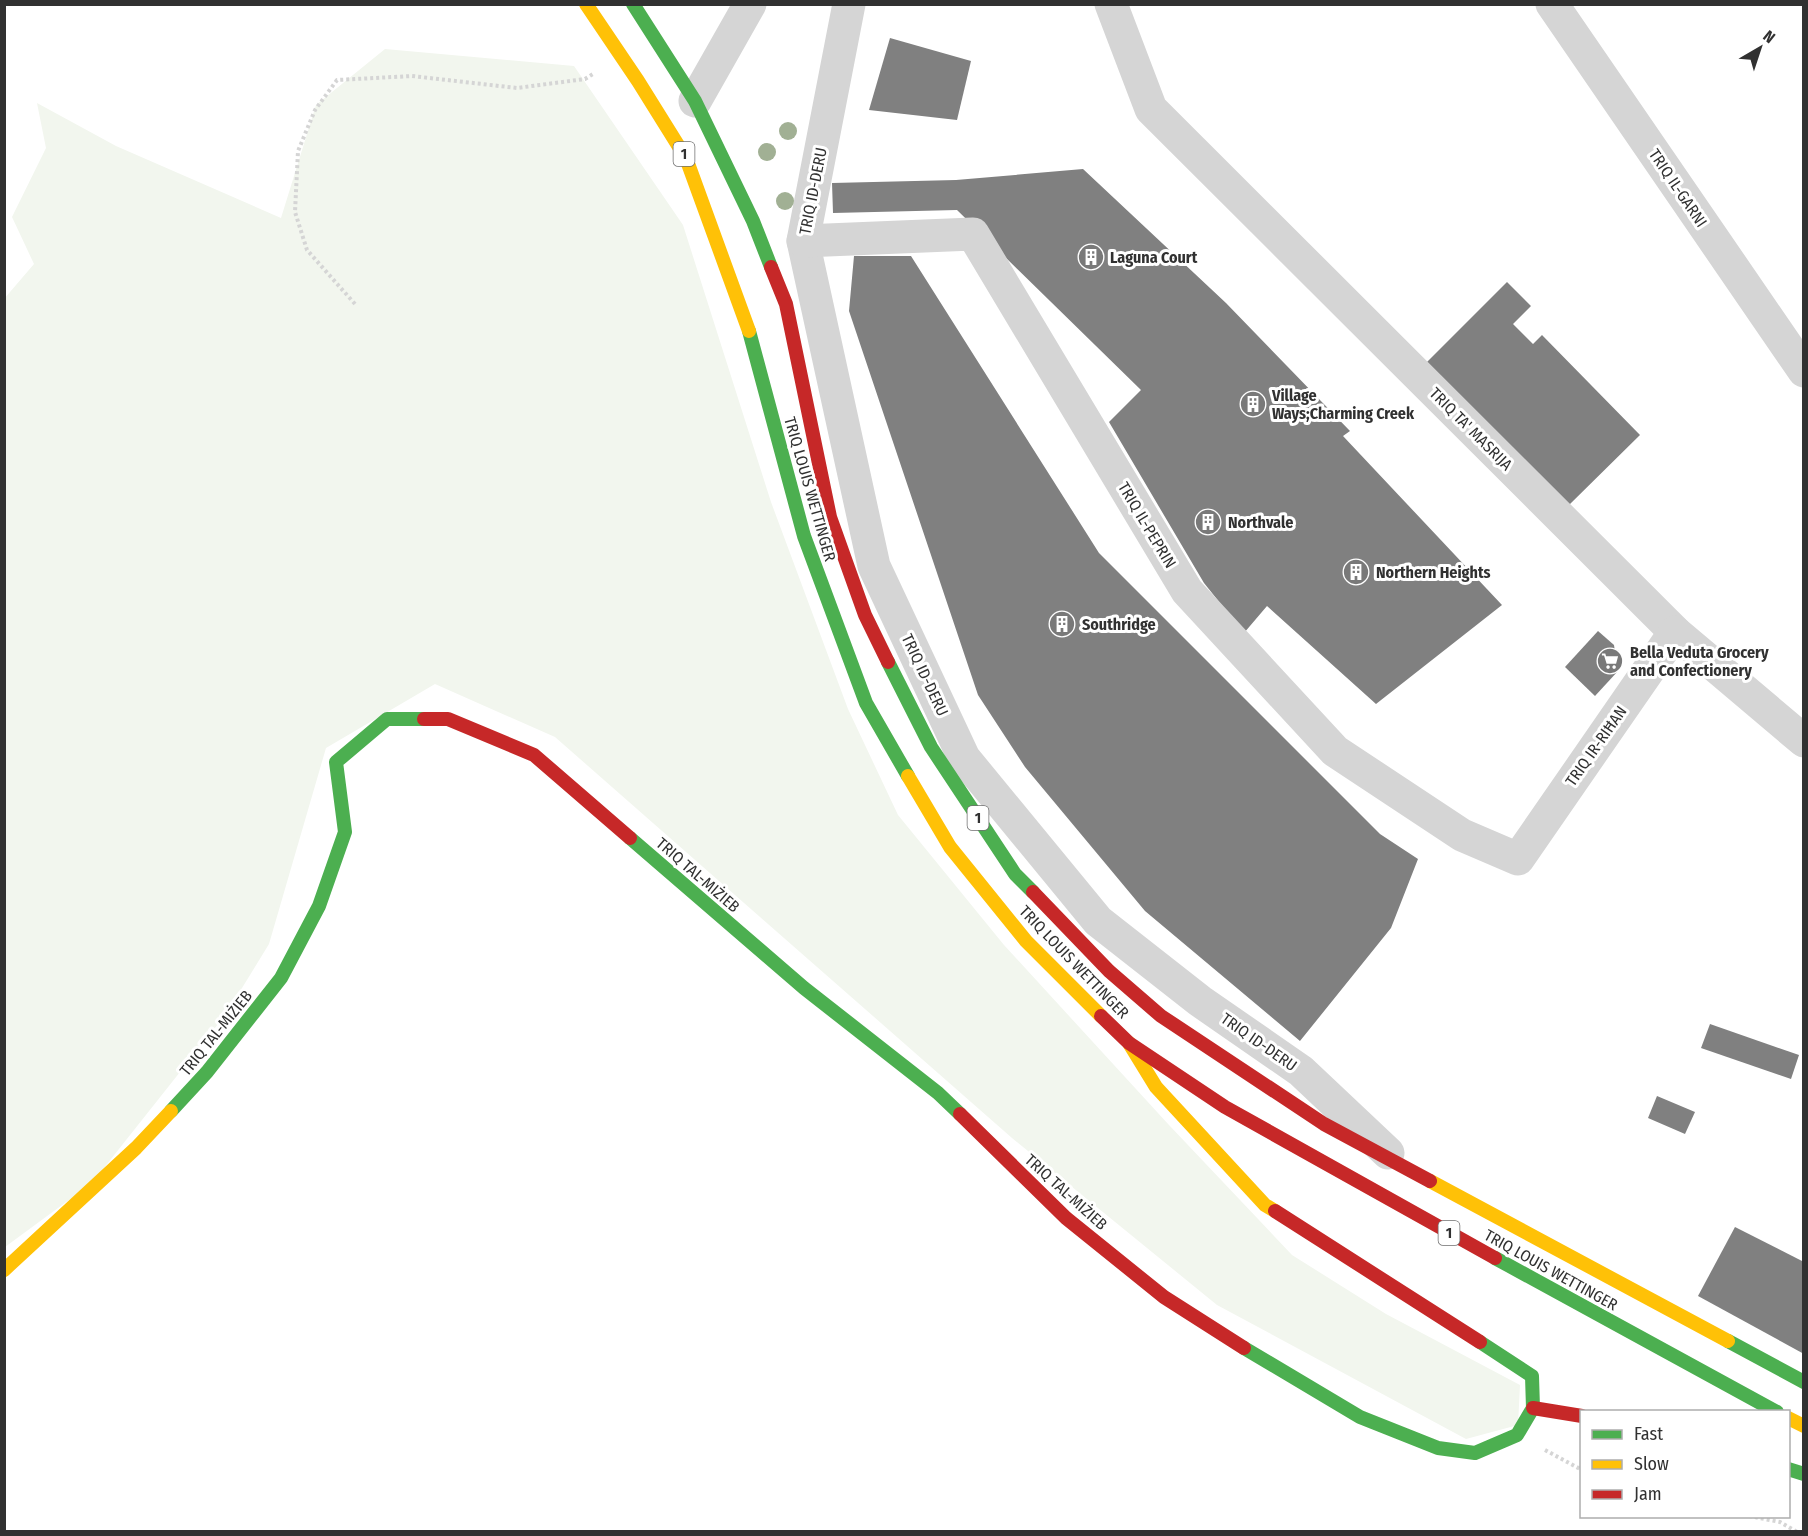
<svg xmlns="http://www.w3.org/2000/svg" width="1808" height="1536" font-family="'Fira Sans Condensed',sans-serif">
	<rect width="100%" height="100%" fill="#fff"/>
	<polygon fill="#f2f6ee" points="385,49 574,66 683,225 771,502 848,709 898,815 1004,945 1169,1125 1292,1255 1386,1314 1520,1385 1518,1425 1466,1439 1217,1305 1012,1138 555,737 435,684 326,748 269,944 226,1014 92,1183 5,1247 4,299 34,264 12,217 46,148 37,103 116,146 281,218 316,105"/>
	<g fill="#808080">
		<polygon points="890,38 971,61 957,120 869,110"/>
		<polygon points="1083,169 1226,303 1350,431 1343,436 1502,605 1376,704 1267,606 1244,633 1204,583 1109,422 1141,390 957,210 833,213 832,183 956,180"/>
		<polygon points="854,256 911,256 1099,553 1380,834 1418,859 1391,928 1300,1041 1145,911 1025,767 978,695 849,311"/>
		<polygon points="1507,282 1531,306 1513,324 1533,344 1542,335 1640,435 1569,505 1427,362"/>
		<polygon points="1598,631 1614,645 1618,671 1595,696 1565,667"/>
		<polygon points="1710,1024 1799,1055 1791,1079 1701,1048"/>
		<polygon points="1657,1096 1695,1112 1685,1134 1648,1118"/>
		<polygon points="1735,1227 1804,1262 1804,1354 1698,1296"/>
	</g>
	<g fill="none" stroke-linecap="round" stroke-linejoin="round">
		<g stroke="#d5d5d5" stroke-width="4" stroke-dasharray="3 3" stroke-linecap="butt">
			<polyline points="355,304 307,250 295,212 298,151 315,110 337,80 412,76 517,88 585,79 593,74"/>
			<polyline points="1545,1450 1582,1470"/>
			<polyline points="1749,1516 1780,1522 1797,1532"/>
		</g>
		<g stroke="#d5d5d5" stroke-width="33">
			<polyline points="849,4 803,241 874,566 964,758 1098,921 1200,1001 1301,1071 1388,1153"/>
			<polyline points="1111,4 1151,109 1675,632 1804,741"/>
			<polyline points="1552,4 1804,371"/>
			<polyline points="695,101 750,4"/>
			<polyline points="803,241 973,234 1187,591 1335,751 1462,835 1518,859 1675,632"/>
		</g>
		<g stroke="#4caf50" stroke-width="14">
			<polyline points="633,4 695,101 753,221 771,267"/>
			<polyline points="749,331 804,536 866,703 908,776"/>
			<polyline points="888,662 931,747 1015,874 1033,892"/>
			<polyline points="630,838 804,988 938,1093 960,1114"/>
			<polyline points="171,1111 207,1072 281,978 319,906 345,832 336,762 387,719 424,719"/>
			<polyline points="1495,1258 1777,1412"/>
			<polyline points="1728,1341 1804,1382"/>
			<polyline points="1244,1348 1360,1417 1438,1448 1475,1453 1517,1435 1533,1408 1532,1376 1480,1342"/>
			<polyline points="1788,1469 1804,1474"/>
		</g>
		<g stroke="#ffc107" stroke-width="14">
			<polyline points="586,4 638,81 686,158 749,331"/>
			<polyline points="908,776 950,847 1026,941 1101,1016"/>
			<polyline points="1129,1043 1156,1087 1265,1205 1275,1211"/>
			<polyline points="1430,1181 1728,1341"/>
			<polyline points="4,1270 136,1148 171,1111"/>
			<polyline points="1788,1418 1804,1426"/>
		</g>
		<g stroke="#c62828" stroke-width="14">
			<polyline points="771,267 786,304 830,517 865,615 888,662"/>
			<polyline points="424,719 448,719 534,755 630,838"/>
			<polyline points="1033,892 1109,971 1161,1016 1324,1124 1430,1181"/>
			<polyline points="1101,1016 1129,1043 1225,1107 1495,1258"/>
			<polyline points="960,1114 1066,1218 1164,1297 1244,1348"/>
			<polyline points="1275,1211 1480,1342"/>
			<polyline points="1533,1408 1582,1416"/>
		</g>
	</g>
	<g fill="#a1b094">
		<circle cx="788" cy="131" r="9"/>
		<circle cx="767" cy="152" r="9"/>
		<circle cx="785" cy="201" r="9"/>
	</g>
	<defs>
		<g id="building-disc" transform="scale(1.35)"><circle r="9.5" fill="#797979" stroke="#fff"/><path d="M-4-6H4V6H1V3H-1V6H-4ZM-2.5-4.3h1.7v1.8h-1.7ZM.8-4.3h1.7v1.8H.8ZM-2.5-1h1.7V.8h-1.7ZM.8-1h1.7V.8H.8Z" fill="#fff"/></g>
		<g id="supermarket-disc" transform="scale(1.35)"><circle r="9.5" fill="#797979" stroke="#fff"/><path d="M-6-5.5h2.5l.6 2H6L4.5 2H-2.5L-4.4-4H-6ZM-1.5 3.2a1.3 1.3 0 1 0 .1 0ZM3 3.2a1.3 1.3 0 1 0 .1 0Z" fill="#fff"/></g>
	</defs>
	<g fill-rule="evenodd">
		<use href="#building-disc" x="1091" y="257"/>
		<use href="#building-disc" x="1253" y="404"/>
		<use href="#building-disc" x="1208" y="522"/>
		<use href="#building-disc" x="1356" y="572"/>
		<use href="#building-disc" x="1062" y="624"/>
		<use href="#supermarket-disc" x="1610" y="661"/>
	</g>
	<g text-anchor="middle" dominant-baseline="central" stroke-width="6" stroke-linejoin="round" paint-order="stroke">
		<g fill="#fff" stroke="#6f6f6f" stroke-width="1.5">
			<rect x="673.5" y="142" width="21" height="24" rx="4.5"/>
			<rect x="967.5" y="806" width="21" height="24" rx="4.5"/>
			<rect x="1438.5" y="1221" width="21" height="24" rx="4.5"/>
		</g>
		<g font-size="15" font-weight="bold" fill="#313131">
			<text x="684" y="154">1</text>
			<text x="978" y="818">1</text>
			<text x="1449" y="1233">1</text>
		</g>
		<g font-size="16" fill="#313131" stroke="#fff">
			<text transform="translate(1678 188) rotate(56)">TRIQ IL-GARNI</text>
			<text transform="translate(813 191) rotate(-79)">TRIQ ID-DERU</text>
			<text transform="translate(1471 429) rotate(45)">TRIQ TA' MASRIJA</text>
			<text transform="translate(810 489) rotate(74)">TRIQ LOUIS WETTINGER</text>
			<text transform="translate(1147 525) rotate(59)">TRIQ IL-PEPRIN</text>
			<text transform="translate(925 675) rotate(65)">TRIQ ID-DERU</text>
			<text transform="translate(1596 746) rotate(-55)">TRIQ IR-RIĦAN</text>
			<text transform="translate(698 875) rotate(41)">TRIQ TAL-MIŻIEB</text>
			<text transform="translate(1074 962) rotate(46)">TRIQ LOUIS WETTINGER</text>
			<text transform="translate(216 1033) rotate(-51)">TRIQ TAL-MIŻIEB</text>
			<text transform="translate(1259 1042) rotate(35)">TRIQ ID-DERU</text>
			<text transform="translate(1066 1192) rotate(42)">TRIQ TAL-MIŻIEB</text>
			<text transform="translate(1551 1270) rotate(29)">TRIQ LOUIS WETTINGER</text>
		</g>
		<g font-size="16" font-weight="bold" fill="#313131" stroke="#fff" text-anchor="start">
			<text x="1110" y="257">Laguna Court</text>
			<text x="1272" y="395">Village<tspan x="1272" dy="18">Ways;Charming Creek</tspan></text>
			<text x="1228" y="522">Northvale</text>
			<text x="1376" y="572">Northern Heights</text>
			<text x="1082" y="624">Southridge</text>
			<text x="1630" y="652">Bella Veduta Grocery<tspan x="1630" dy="18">and Confectionery</tspan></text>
		</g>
	</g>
	<rect width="1808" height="1536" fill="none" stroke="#313131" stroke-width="12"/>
	<rect x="1580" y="1410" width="210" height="108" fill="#ffffff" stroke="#adadad" stroke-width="1.5"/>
	<rect x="1592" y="1430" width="30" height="9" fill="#4caf50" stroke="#adadad" stroke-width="1.5"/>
	<text x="1634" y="1440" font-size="18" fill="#313131">Fast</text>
	<rect x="1592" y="1460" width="30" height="9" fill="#ffc107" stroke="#adadad" stroke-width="1.5"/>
	<text x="1634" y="1470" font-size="18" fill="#313131">Slow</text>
	<rect x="1592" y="1490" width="30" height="9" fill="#c62828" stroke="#adadad" stroke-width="1.5"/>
	<text x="1634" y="1500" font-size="18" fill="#313131">Jam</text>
	<g transform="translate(1760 48) rotate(39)" stroke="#ffffff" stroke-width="4.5" paint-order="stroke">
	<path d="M0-4.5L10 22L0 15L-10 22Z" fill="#313131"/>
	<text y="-9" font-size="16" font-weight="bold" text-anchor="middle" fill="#313131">N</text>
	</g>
</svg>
